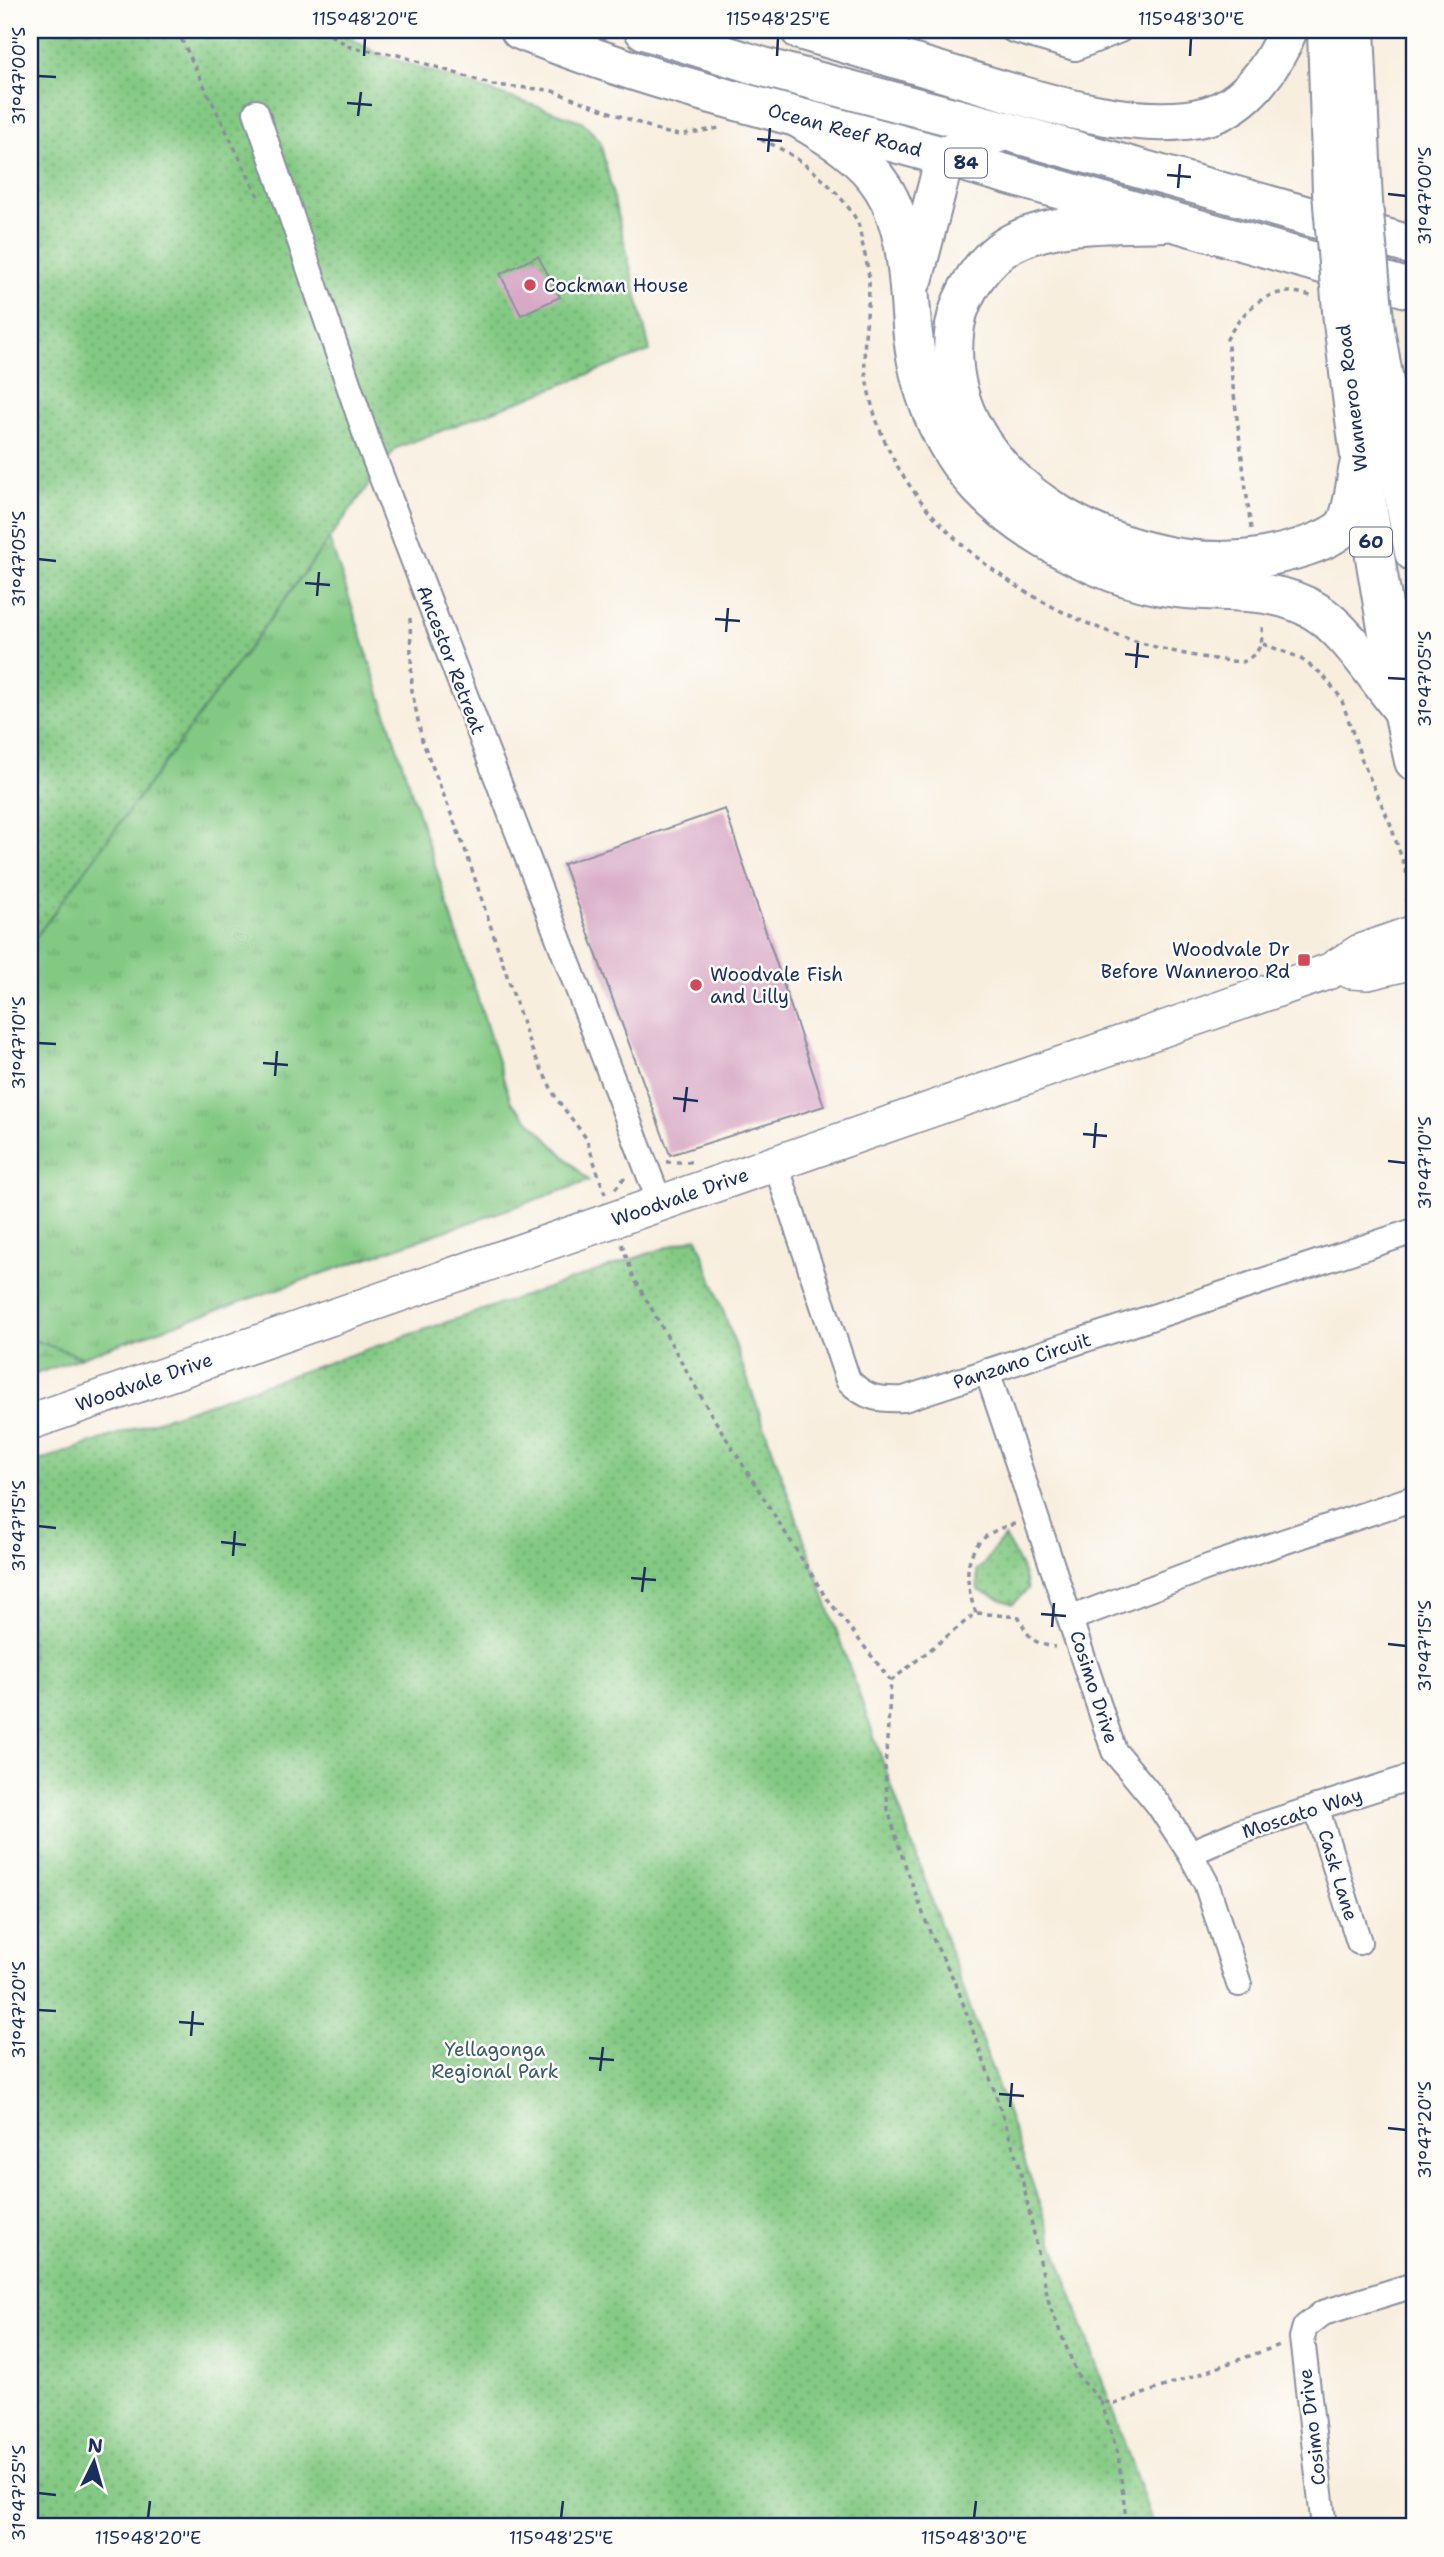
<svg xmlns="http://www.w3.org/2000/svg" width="1444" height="2557" font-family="'Shantell Sans',sans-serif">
	<defs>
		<pattern id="grass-tufts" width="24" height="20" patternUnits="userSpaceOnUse" patternTransform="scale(1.75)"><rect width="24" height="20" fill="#83c983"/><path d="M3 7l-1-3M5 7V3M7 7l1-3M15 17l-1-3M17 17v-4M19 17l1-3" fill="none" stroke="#6aa46e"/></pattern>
		<pattern id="wetland-marsh" width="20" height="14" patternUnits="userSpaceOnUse" patternTransform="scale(1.75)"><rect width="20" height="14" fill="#83c983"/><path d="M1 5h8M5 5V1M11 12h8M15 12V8" fill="none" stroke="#6aa46e"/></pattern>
		<pattern id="park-dots" width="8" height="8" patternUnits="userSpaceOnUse" patternTransform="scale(1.75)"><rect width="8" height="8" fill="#83c983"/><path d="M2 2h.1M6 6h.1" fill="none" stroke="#6aa46e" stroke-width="1.8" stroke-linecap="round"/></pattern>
	</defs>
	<rect width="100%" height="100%" fill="#fdfcf7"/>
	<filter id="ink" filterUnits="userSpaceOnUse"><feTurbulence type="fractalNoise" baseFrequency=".0143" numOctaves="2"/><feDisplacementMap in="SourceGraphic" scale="14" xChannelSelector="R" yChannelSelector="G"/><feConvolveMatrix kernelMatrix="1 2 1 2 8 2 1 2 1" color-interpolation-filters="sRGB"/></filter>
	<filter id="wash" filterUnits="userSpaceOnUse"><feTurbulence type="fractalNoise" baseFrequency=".00686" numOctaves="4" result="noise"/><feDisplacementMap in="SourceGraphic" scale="28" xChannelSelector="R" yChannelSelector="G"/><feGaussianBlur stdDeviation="1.57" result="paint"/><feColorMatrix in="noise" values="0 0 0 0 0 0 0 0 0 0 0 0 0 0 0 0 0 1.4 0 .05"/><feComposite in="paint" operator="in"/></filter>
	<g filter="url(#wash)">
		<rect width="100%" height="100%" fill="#f8eede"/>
		<polygon fill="url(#grass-tufts)" stroke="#4f7c70" stroke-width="2" points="30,30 91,30 254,324 344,582 511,1102 589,1181 82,1357 30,1339"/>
		<polygon fill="url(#wetland-marsh)" stroke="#4f7c70" stroke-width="2" points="30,1339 82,1357 30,1376"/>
		<g fill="url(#park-dots)" stroke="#4f7c70" stroke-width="2">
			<polygon points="30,30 336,30 380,55 582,121 600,141 650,351 396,448 30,945"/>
			<polygon points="697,1237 1154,2527 30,2527 30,1464"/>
			<path d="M1005 1537 1021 1567 1028 1589 1013 1604 978 1590 977 1570C990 1561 992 1547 1005 1537Z"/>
		</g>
		<g id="blocks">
			<g fill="#d8a9c6">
				<polygon points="538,256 560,297 521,315 500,274"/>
				<polygon points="725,809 824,1106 670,1155 563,864"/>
			</g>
		</g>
	</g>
	<g filter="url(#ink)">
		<use href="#blocks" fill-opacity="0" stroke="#8a8e9e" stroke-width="2"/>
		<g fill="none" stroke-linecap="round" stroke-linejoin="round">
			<g stroke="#8a8e9e" stroke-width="28">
				<g id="street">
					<polyline points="1013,30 1075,48"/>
					<polyline points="1068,30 1075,48 1120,30"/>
					<polyline points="256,112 368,442 660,1203"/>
					<path d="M776 1165 848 1380C866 1399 879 1400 904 1399L1414 1231"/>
					<polyline points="987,1371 1114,1751 1158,1804 1190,1853 1206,1883 1239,1984"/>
					<polyline points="1072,1618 1208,1567 1414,1498"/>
					<polyline points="1316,1807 1359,1942"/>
					<polyline points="1190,1853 1237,1833 1414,1776"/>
					<polyline points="1324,2527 1302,2338 1305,2327 1323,2313 1414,2285"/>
				</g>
			</g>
			<g stroke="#8a8e9e" stroke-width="38">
				<g id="secondary">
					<polyline points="1351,971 1368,972 1414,961"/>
					<polyline points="30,1422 1330,971 1360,952 1414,933"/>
				</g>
			</g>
			<g stroke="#8a8e9e" stroke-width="42">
				<g id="primary">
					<path d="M520 30C657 86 804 117 946 157 1102 201 1258 247 1414 290"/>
					<polyline points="644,30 763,67 1006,131 1414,246"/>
				</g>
			</g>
			<g stroke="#8a8e9e" stroke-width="42">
				<g id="highway">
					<path d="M800 30C849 45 899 59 948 74 1021 95 1133 136 1207 116 1247 105 1274 65 1288 30"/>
					<polyline points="1327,30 1332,193"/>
					<polyline points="1355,30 1363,203"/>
					<path d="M798 118C830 137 862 155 883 188 908 228 908 280 912 326 917 386 939 445 981 489 1027 537 1109 580 1176 588 1224 594 1272 585 1315 611 1347 630 1377 679 1402 709"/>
					<path d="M1165 222C1116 224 1058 220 1014 242 984 257 960 294 955 326 932 480 1127 580 1259 558 1281 554 1335 542 1346 523 1354 508 1355 483 1359 466"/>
					<polyline points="914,277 945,157 972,141 1006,131"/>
					<path d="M1343 322C1360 469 1381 616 1414 761"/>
					<polyline points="1375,330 1414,552"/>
				</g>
			</g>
			<g stroke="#8a8e9e" stroke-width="3.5" stroke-dasharray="5 5" stroke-linecap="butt">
				<polyline points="177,30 260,200"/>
				<polyline points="322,30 352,48 398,55 493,85 550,90 663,132 679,135 720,128"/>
				<path d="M761 140C794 151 840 189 857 221 860 226 860 235 862 241 864 253 868 266 869 278 870 308 862 338 865 368 884 542 1085 651 1243 662 1261 652 1263 644 1262 624"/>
				<polyline points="1405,327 1414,329"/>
				<path d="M1251 529 1227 339C1245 307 1271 282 1311 296"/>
				<polyline points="410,618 412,691 422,740 466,852 531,1048 556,1098 586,1138 605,1194"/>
				<polyline points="1263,644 1298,657 1322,674 1341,698 1363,763 1390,823 1409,880 1406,906"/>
				<polyline points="666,1162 693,1162"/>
				<polyline points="615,1189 626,1176"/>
				<polyline points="622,1244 633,1276 711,1414 825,1596 891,1681 885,1769 888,1810 903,1859 931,1935 956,1984 991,2081 1019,2165 1050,2307 1078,2376 1101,2401 1115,2404 1280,2345"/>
				<path d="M976 1613C960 1571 965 1535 1015 1524"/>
				<path d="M891 1681 976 1613 1019 1617C1028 1637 1033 1644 1055 1647"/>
				<polyline points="1101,2401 1118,2454 1127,2527"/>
			</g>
			<use href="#street" stroke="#fff" stroke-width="24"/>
			<use href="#secondary" stroke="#fff" stroke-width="35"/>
			<use href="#primary" stroke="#fff" stroke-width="38"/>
			<use href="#highway" stroke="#fff" stroke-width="38"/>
			<g stroke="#8a8e9e" stroke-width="42" stroke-linecap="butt">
				<g id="highway-bridge">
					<polyline points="1332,193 1343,322"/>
					<polyline points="1363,203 1375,330"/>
				</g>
			</g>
			<use href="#highway-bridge" stroke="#fff" stroke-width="38"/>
		</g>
	</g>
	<path fill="none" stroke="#1b2f5e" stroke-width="2.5" d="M364 56 365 38M777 56 778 38M1190 56 1191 38M38 76 56 77M347 103 372 105M358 116 361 92M757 139 782 141M768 152 770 128M1167 175 1191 177M1178 188 1180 164M1388 194 1406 196M38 559 56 561M305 583 330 585M317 596 319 572M715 619 740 621M726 632 728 608M1125 654 1149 657M1136 668 1138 643M1388 678 1406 679M38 1043 56 1044M263 1063 288 1065M275 1076 277 1051M673 1098 698 1101M684 1112 687 1087M1083 1134 1107 1136M1094 1148 1096 1123M1388 1161 1406 1163M38 1526 56 1528M221 1542 246 1545M233 1556 235 1531M631 1578 656 1580M642 1592 645 1567M1041 1614 1066 1616M1052 1627 1054 1603M1388 1644 1406 1646M38 2010 56 2011M179 2022 204 2024M191 2036 193 2011M589 2058 614 2060M600 2071 603 2047M999 2094 1024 2096M1010 2107 1012 2083M1388 2128 1406 2130M38 2493 56 2495M148 2518 150 2501M561 2518 563 2501M974 2518 976 2501"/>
	<g fill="#d1495b" stroke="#fdfcf7" stroke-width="2.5">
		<circle cx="530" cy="285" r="7"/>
		<rect x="1297" y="953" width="14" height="14" rx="3.5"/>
		<circle cx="696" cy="985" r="7"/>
	</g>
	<g text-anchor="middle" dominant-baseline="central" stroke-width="5" stroke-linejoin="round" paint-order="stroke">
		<g fill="#fdfcf7" stroke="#5f6c8c" stroke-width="2">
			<rect x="945" y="148.5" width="42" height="29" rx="5"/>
			<rect x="1350" y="527.5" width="42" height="29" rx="5"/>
		</g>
		<g font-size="18" font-weight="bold" fill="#1b2f5e">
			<text x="966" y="163">84</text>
			<text x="1371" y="542">60</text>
		</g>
		<g font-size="19" fill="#1b2f5e" stroke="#fdfcf7">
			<text transform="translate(845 130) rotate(15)">Ocean Reef Road</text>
			<text transform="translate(1352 398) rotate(-97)">Wanneroo Road</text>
			<text transform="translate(451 660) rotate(69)">Ancestor Retreat</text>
			<text transform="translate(680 1197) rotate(-19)">Woodvale Drive</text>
			<text transform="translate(1022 1361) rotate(-18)">Panzano Circuit</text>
			<text transform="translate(144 1382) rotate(-19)">Woodvale Drive</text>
			<text transform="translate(1094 1687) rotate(72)">Cosimo Drive</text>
			<text transform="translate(1302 1813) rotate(-18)">Moscato Way</text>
			<text transform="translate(1338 1875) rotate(73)">Cask Lane</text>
			<text transform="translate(1312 2427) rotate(-97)">Cosimo Drive</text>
		</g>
		<g font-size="19" fill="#1b2f5e" stroke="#fdfcf7" text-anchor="start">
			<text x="544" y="285">Cockman House</text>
			<text x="1290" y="949" text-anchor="end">Woodvale Dr<tspan x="1290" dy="22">Before Wanneroo Rd</tspan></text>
			<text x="710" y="974">Woodvale Fish<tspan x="710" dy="22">and Lilly</tspan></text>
		</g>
		<g font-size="19" fill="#3a5d69" stroke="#fdfcf7">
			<text x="495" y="2049">Yellagonga<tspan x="495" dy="22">Regional Park</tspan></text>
		</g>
	</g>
	<rect width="1444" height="2557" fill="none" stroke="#fdfcf7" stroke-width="77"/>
	<g transform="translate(94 2462) rotate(5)" stroke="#fdfcf7" stroke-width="5" paint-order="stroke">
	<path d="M0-5L12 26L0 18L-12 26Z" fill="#1b2f5e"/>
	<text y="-10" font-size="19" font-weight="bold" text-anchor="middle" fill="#1b2f5e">N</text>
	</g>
	<rect x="38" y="38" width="1368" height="2480" fill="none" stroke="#1b2f5e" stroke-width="2.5"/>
	<g font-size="18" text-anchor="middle" fill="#1b2f5e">
		<text x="365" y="25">115°48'20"E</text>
		<text x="778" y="25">115°48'25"E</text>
		<text x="1191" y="25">115°48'30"E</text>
		<text transform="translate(19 76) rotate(-90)" y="6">31°47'00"S</text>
		<text transform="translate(1425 196) rotate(-90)" y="6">31°47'00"S</text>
		<text transform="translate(19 559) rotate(-90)" y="6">31°47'05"S</text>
		<text transform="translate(1425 679) rotate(-90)" y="6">31°47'05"S</text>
		<text transform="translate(19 1043) rotate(-90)" y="6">31°47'10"S</text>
		<text transform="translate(1425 1163) rotate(-90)" y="6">31°47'10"S</text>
		<text transform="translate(19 1526) rotate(-90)" y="6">31°47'15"S</text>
		<text transform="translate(1425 1646) rotate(-90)" y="6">31°47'15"S</text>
		<text transform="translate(19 2010) rotate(-90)" y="6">31°47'20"S</text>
		<text transform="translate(1425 2130) rotate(-90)" y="6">31°47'20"S</text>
		<text transform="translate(19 2493) rotate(-90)" y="6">31°47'25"S</text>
		<text x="148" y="2544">115°48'20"E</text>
		<text x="561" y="2544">115°48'25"E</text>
		<text x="974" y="2544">115°48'30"E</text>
	</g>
</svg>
